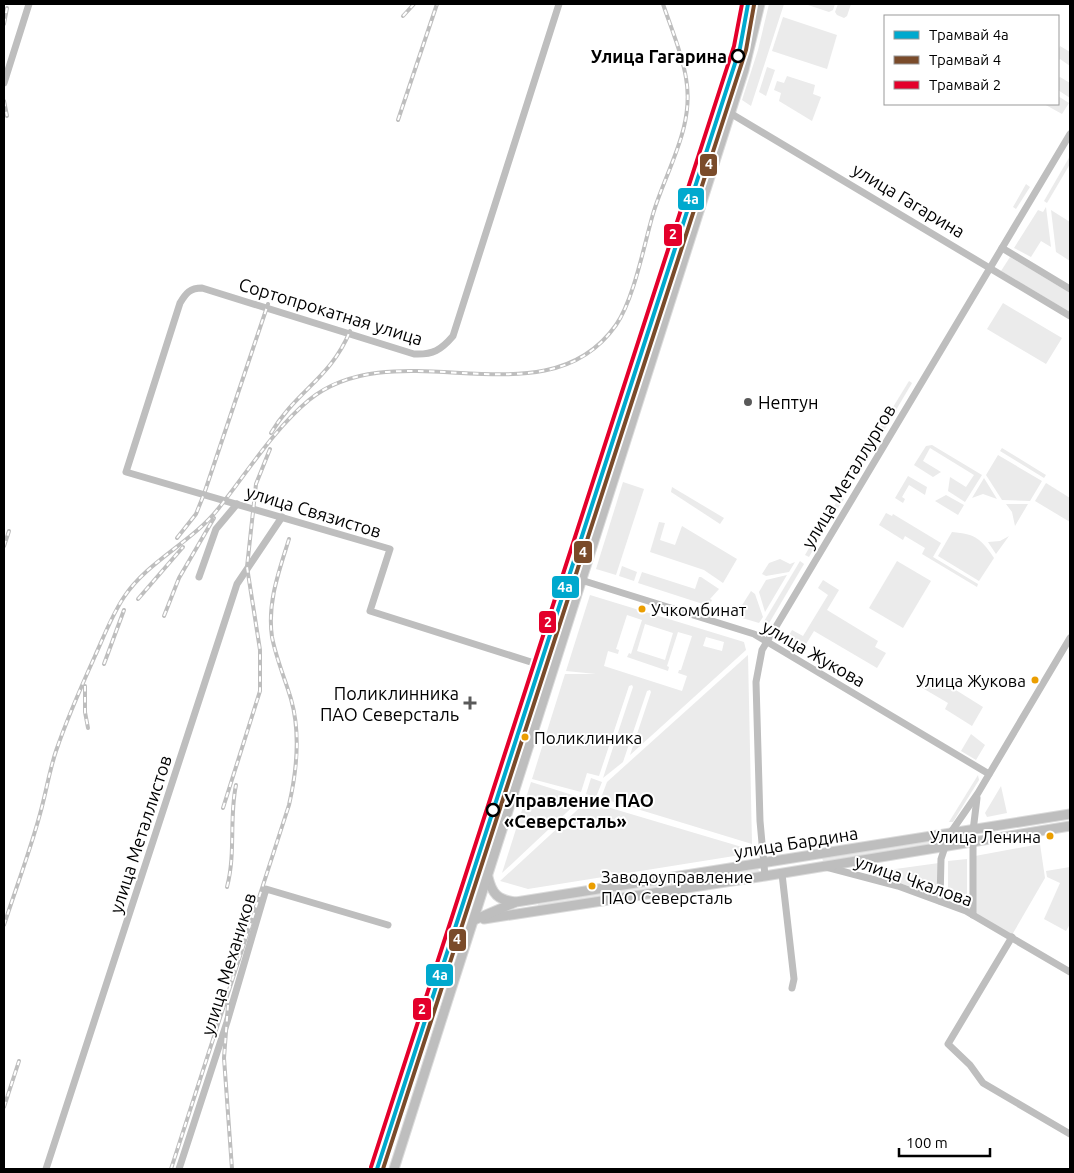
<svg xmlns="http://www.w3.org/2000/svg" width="1074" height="1173" font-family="Ubuntu,sans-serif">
	<rect width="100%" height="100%" fill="#fff"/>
	<g fill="#ebebeb" fill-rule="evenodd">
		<polygon points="769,4 784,4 751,106 742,100 758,50"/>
		<polygon points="805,4 835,4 833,10 829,12"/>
		<polygon points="838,4 851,4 847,16 844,18 837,15 835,12"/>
		<polygon points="783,17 837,35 827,69 772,51"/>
		<polygon points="1060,46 1070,52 1070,66 1060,59 1058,62 1058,50"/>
		<polygon points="767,67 775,70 766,96 759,92"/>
		<polygon points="787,76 815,85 813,94 821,97 812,121 779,101 781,93 774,90 777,81 784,83"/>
		<polygon points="1060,77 1070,83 1070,98 1058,90 1058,78"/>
		<polygon points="1058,96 1069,103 1062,114 1044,104 1058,104"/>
		<polygon points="1070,156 1070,164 1047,203 1044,201"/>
		<polygon points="1026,184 1030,187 1016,209 1013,207"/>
		<polygon points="1046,207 1051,247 1041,241 1031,257 1014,248 1038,210 1043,212"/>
		<polygon points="1051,210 1070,222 1070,261 1056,252"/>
		<polygon points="1010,257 1070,293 1070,312 1001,271"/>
		<polygon points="1003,303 1062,338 1046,364 987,329"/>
		<polygon points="909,381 912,383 883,432 879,430"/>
		<polygon points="875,437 879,439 866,460 863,458"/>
		<polygon points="932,445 982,475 965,502 948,491 950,477 966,487 974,475 930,448 923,461 941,472 933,477 914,465 926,446"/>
		<polygon points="1002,448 1046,475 1044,478 1000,451"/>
		<polygon points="998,455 1042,481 1030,501 1002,500 986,475"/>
		<polygon points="908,476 927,487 925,495 909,485 902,497 905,499 903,503 895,498"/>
		<polygon points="984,478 997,499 983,494 972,498"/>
		<polygon points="623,482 644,489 616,575 596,569"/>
		<polygon points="1046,483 1070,498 1070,522 1035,501"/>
		<polygon points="672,487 724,518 720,524 671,492"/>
		<polygon points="946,495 964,505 958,515 935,501"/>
		<polygon points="840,496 844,499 828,524 825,522"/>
		<polygon points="1006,504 1028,504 1015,526 1012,512"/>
		<polygon points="886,513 892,516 893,514 941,543 933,557 978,584 977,587 922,554 925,548 905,536 903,540 879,525"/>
		<polygon points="659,522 665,523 660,540 675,545 682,526 737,559 723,583 704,570 650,552"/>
		<polygon points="820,529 824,531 809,557 805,555"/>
		<path d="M952 532C976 534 981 539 994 558L979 581 938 556Z"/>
		<polygon points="1009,536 996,554 988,542 1000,541"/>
		<polygon points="780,559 790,564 795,562 789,572 766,576 762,574 769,563"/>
		<polygon points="800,561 804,564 768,625 763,623"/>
		<polygon points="897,561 931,581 903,628 869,608"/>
		<polygon points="622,566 637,572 634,581 619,576"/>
		<polygon points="642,572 695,589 699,577 701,577 719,589 710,599 712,600 709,606 638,583"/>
		<polygon points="787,575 765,612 759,592 766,580"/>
		<polygon points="823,580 839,590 827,610 878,641 875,647 886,653 877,668 814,631 803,649 787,639 792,630 803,636 828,595 818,588"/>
		<polygon points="751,591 755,594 763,617 759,623 739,617 739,610"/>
		<path d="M590 595 744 642 746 650 630 755 651 692 650 690 647 691 623 762 603 778 633 687 632 685 629 686 599 776 587 773 581 792 532 779 565 674H596L566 671ZM627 615 642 620 631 654 629 653 627 657 668 671 669 667 667 666 678 632 692 636 681 670H679L678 673 687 676 682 691 604 666 608 651 618 654 619 650 616 649ZM645 624 673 633 665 660 637 651ZM706 637 724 642 722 651 703 646Z"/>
		<polygon points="748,655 752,844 601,798 607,782"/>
		<polygon points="925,677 932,682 935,677 983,707 972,726 945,709 948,703 919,686"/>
		<polygon points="971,734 985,745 976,760 961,751"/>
		<polygon points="978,775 979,780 953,822 949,822"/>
		<polygon points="591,778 602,782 596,797 586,794"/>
		<polygon points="531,782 582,798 502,873"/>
		<polygon points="1001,786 1007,813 987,817 985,813"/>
		<polygon points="587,801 752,850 753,853 528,889 500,881"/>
		<polygon points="938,839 938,845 823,862 822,857"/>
		<polygon points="1040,844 1045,878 1012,935 975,914 975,856"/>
		<polygon points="967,859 967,905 954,901 948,890 948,861"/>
		<polygon points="939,863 940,889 935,894 866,873"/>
		<polygon points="758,867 759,872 539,909 538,904"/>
		<polygon points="1070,867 1070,924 1066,931 1044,919 1060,883 1047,877 1046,871"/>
	</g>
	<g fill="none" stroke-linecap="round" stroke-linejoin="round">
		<g stroke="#dbdbdb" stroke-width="11">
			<g id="major">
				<path d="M488 877C492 894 498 900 515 902"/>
				<polyline points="484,919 765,876 1070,826"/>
				<polyline points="474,920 516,902 1070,814"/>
				<polyline points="394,1169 744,70 760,4"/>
			</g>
		</g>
		<g stroke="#bebebe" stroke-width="7">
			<polyline points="4,83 29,4"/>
			<polyline points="730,113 1070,316"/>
			<polyline points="1002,248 1070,289"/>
			<polyline points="199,577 216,529 237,504"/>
			<polyline points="581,580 754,634 989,774"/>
			<path d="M553 669 370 611 390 549 126 472 180 303C186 293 190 288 202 288L414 354C433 355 441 350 453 336L559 4"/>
			<polyline points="826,867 898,886 966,911 1070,972"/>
			<polyline points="782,874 794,979 792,988"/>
			<polyline points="765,876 760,821 756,682 762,650 1070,134"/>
			<polyline points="940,901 941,859 949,835 978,793 1070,638"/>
			<polyline points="973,915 973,831 977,798"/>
			<polyline points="1012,937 948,1044 970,1065 983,1083 1070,1134"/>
			<polyline points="46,1169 237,584 282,517"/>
			<polyline points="179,1169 227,1022 266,889 388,925"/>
		</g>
		<use href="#major" stroke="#bebebe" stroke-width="9"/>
		<g stroke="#bebebe" stroke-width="4">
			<g id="rail">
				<polyline points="403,16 414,4"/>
				<polyline points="4,24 7,8"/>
				<polyline points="4,101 7,116"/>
				<polyline points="398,120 437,4"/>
				<path d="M271 433C296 391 331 378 350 331"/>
				<polyline points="177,538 196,514 204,494 268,304"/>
				<polyline points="4,546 9,531"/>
				<polyline points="138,599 183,547"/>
				<polyline points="164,616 179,578 214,518"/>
				<polyline points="104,664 124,610"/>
				<polyline points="85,686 85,712 88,728"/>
				<polyline points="223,808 260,691 260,650 247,567 256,484 270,449"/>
				<path d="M227 887C236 853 229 818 236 785"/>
				<path d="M4 925C16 888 30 851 40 814 46 793 49 772 56 751 67 719 81 687 95 656 104 636 112 615 124 597 148 561 192 542 218 509 247 473 273 430 309 400 398 328 545 426 616 325 634 299 644 245 653 214 666 170 695 127 686 78 682 53 671 28 663 4"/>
				<polyline points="228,1005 224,1058 232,1169"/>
				<polyline points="4,1107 19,1061"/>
				<path d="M171 1169 289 805C297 770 301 734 291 699 285 679 276 658 272 637 267 603 279 571 289 539"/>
			</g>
		</g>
		<use href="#rail" stroke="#fff" stroke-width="2" stroke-dasharray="5.5" stroke-linecap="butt"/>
		<g stroke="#fff" stroke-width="8">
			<polyline id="tram-1" points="377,1169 740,48 748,4"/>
		</g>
		<g stroke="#fff" stroke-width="8">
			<polyline id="tram-2" points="383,1169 746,50 754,5"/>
		</g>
		<g stroke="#fff" stroke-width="8">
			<polyline id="tram-3" points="371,1167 734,46 742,4"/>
		</g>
		<use href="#tram-1" stroke="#00a9ce" stroke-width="4"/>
		<use href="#tram-2" stroke="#7a4b2a" stroke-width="4"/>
		<use href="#tram-3" stroke="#e4002b" stroke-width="4"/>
	</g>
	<g fill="#fff" stroke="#000" stroke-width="2.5">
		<circle cx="738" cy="56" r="6"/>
		<circle cx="493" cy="810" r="6"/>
	</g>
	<g fill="#595959" stroke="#fff" stroke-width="2">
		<circle cx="748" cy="402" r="5"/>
		<path d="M467.5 695.5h5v5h5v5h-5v5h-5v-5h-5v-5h5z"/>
	</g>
	<g fill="#eb9e00" stroke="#fff" stroke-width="2">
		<circle cx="642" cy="609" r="4.5"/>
		<circle cx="1035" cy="680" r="4.5"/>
		<circle cx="525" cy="737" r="4.5"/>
		<circle cx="1050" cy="836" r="4.5"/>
		<circle cx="592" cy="886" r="4.5"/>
	</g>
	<g text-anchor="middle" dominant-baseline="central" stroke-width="4" stroke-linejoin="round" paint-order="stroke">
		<g font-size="17" fill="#000" stroke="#fff" text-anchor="start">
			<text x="651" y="609">Учкомбинат</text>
			<text x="1026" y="680" text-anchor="end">Улица Жукова</text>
			<text x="534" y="737">Поликлиника</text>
			<text x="1041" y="836" text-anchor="end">Улица Ленина</text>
			<text x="601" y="876">Заводоуправление<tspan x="601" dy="21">ПАО Северсталь</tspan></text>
		</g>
		<g font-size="18" font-weight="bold" fill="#000" stroke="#fff" text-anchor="end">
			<text x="727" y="56">Улица Гагарина</text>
			<text x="504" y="800" text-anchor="start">Управление ПАО<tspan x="504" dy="21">«Северсталь»</tspan></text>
		</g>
		<g font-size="18" fill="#000" stroke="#fff">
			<text transform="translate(909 200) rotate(31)">улица Гагарина</text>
			<text transform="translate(331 311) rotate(17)">Сортопрокатная улица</text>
			<text transform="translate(848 476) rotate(-59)">улица Металлургов</text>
			<text transform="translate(314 511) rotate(17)">улица Связистов</text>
			<text transform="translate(814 653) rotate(30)">улица Жукова</text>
			<text transform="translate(140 834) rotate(-72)">улица Металлистов</text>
			<text transform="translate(796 842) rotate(-9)">улица Бардина</text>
			<text transform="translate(914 880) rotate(19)">улица Чкалова</text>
			<text transform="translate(228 964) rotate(-73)">улица Механиков</text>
		</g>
		<g font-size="18" fill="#000" stroke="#fff" text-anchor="start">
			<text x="758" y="402">Нептун</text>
			<text x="459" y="693" text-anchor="end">Поликлинника<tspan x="459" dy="21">ПАО Северсталь</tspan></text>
		</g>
	</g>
	<g stroke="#fff" stroke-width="2">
		<rect x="699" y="153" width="19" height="24" rx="5" fill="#7a4b2a"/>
		<rect x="677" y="187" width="28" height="24" rx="5" fill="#00a9ce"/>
		<rect x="663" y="223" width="20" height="24" rx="5" fill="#e4002b"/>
		<rect x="573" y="540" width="20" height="24" rx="5" fill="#7a4b2a"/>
		<rect x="551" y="575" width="29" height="24" rx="5" fill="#00a9ce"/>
		<rect x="538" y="610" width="19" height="24" rx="5" fill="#e4002b"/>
		<rect x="448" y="928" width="19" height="24" rx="5" fill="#7a4b2a"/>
		<rect x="425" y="963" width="29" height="24" rx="5" fill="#00a9ce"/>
		<rect x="412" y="997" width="20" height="24" rx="5" fill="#e4002b"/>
	</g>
	<g font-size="14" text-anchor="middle" font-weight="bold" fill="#fff">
		<text x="709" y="169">4</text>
		<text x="691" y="204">4а</text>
		<text x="673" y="239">2</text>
		<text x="583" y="557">4</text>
		<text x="565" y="592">4а</text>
		<text x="548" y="627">2</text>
		<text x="457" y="944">4</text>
		<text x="440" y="980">4а</text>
		<text x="422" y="1014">2</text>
	</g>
	<rect width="1074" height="1173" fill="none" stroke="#000000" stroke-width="10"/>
	<rect x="884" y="15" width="175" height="90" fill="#ffffff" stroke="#999999"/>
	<rect x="894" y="31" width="25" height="8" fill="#00a9ce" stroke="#999999"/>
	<text x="929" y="40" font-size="15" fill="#000000">Трамвай 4а</text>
	<rect x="894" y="56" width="25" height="8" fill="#7a4b2a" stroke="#999999"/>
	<text x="929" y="65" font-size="15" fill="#000000">Трамвай 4</text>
	<rect x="894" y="81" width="25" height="8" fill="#e4002b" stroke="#999999"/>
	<text x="929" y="90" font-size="15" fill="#000000">Трамвай 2</text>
	<path d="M899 1148v8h91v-8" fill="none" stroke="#000000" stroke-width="2.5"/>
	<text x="906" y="1148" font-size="15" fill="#000000" stroke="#ffffff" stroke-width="4" paint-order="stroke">100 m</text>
</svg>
